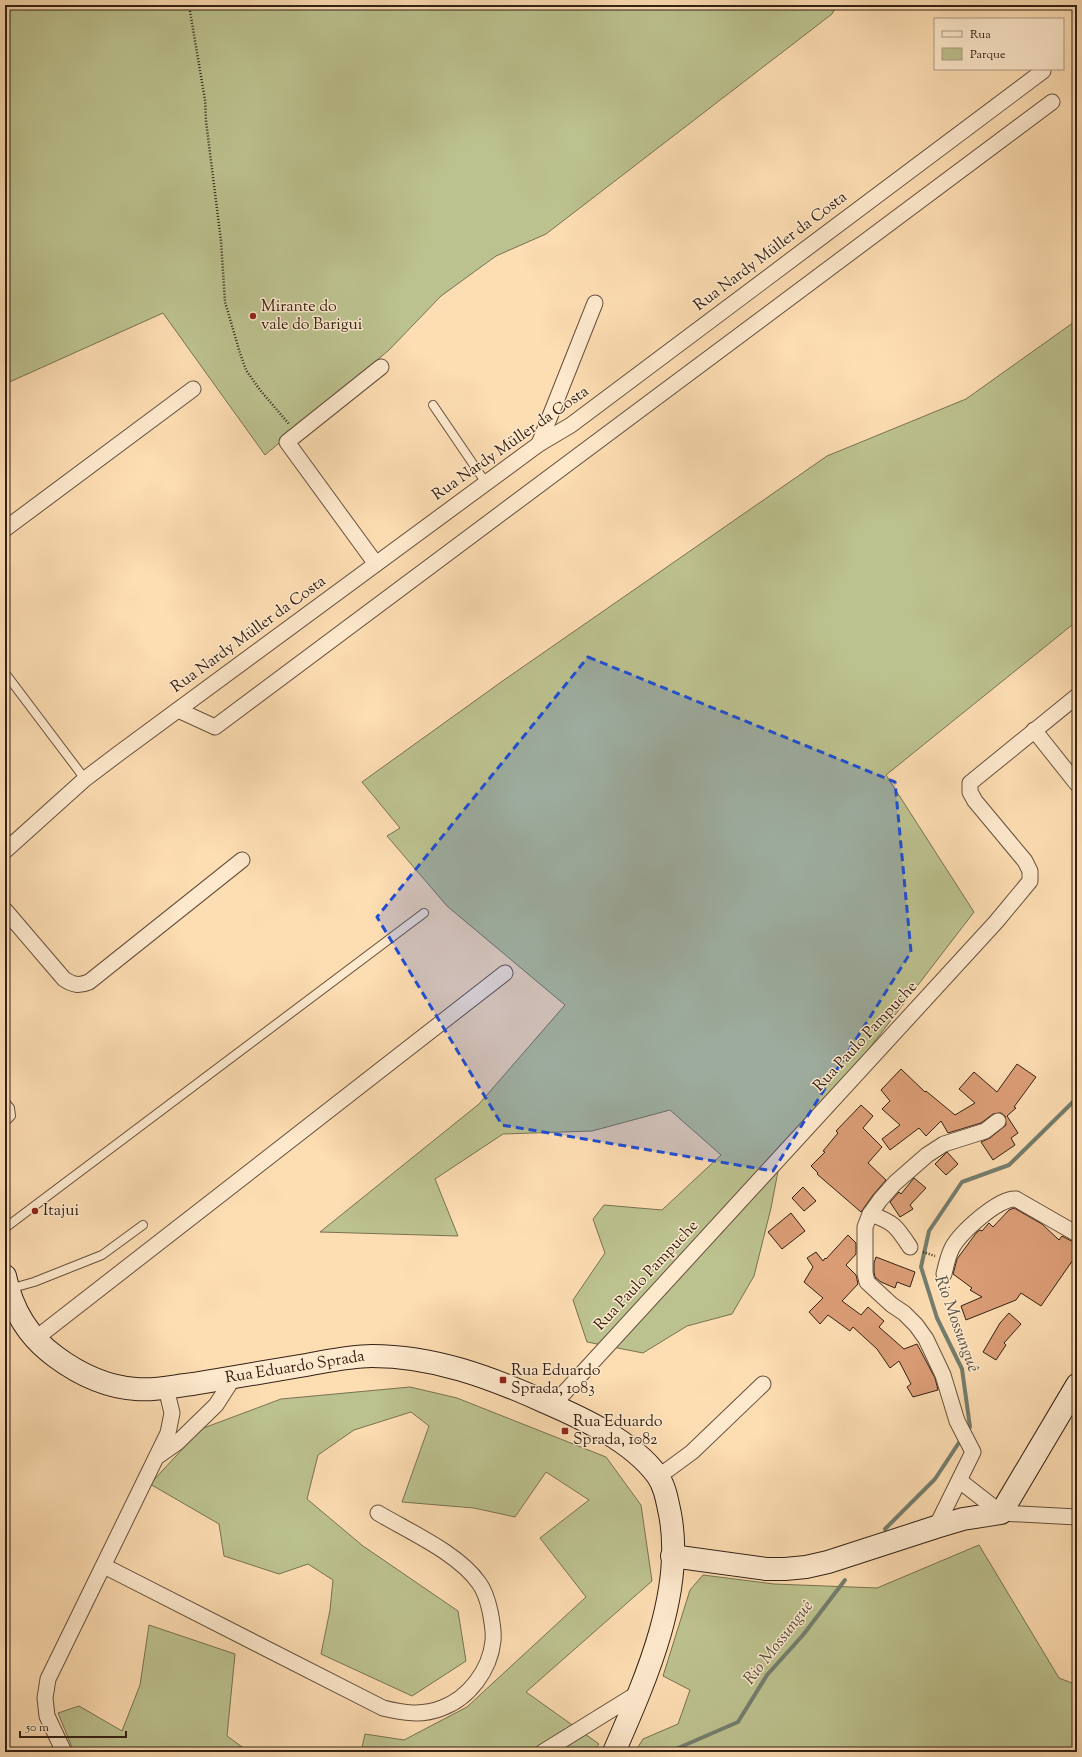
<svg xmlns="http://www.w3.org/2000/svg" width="1082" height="1757" font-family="'Sorts Mill Goudy',serif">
	<rect width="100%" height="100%" fill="#fdddb2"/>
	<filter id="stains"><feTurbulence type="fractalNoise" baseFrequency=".005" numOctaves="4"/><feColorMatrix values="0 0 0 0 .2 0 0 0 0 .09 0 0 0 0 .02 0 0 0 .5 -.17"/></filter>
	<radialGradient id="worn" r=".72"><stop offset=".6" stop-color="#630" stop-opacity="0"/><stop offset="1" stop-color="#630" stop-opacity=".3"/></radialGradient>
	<g fill="#bcc28f" stroke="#787252">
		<polygon points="5,5 837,5 832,14 546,234 496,256 441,296 389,350 265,455 163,313 5,384"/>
		<polygon points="1077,320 1077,621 886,775 974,912 779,1166 771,1208 754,1276 732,1314 687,1326 643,1353 587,1342 573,1300 605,1253 593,1219 604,1205 662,1210 721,1155 670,1110 592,1131 503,1134 435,1179 458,1236 320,1232 479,1104 565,1005 447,906 387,836 400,828 362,782 504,680 827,456 966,399"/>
		<polygon points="410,1387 457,1398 606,1457 641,1505 652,1581 526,1692 599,1744 593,1752 361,1752 365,1734 404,1740 467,1707 586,1597 540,1538 589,1500 546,1472 515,1517 474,1508 402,1502 429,1426 411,1412 354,1430 318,1455 307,1499 363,1546 458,1611 466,1661 412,1696 321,1654 330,1610 333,1580 308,1564 279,1574 224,1556 219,1524 150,1484 201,1429 281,1399"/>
		<polygon points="979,1545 1059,1678 1077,1685 1077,1752 635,1752 643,1739 678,1724 690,1690 663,1676 690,1590 703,1575 774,1584 877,1588"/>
		<polygon points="149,1625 235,1654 227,1736 249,1752 74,1752 58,1713 79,1706 122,1731 140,1685"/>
	</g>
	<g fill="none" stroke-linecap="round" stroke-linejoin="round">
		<g stroke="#747e6e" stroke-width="4">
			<polyline points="967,1431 970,1427 962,1369 937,1318 921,1267 929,1231 962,1182 1009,1165 1077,1098"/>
			<polyline points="885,1529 935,1479 962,1438"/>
			<polyline points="669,1752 738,1722 767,1675 803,1635 845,1580"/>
		</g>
	</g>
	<g fill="#dc9e77" stroke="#332116">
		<polygon points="1017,1064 1036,1077 1014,1107 1016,1108 1007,1116 1018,1133 1011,1138 1015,1145 993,1160 981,1142 990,1138 1006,1125 1005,1116 1001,1113 993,1114 981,1123 948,1133 941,1121 926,1136 919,1128 890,1150 882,1139 900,1125 882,1109 890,1101 881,1090 901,1069 925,1092 926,1091 955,1115 975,1103 959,1089 974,1072 997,1092"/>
		<polygon points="861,1105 873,1116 863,1128 882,1147 868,1163 886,1180 873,1195 861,1212 817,1174 818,1173 811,1166 825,1152 823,1151 838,1133 836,1131"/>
		<polygon points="947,1152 958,1164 946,1175 935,1164"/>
		<polygon points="914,1178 926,1188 910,1205 913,1209 900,1217 890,1202 899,1192 901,1194"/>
		<polygon points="803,1187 816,1201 804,1211 792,1198"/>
		<polygon points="1014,1208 1042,1224 1059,1240 1062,1236 1077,1244 1077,1254 1041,1306 1021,1293 1016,1300 966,1320 961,1306 982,1297 970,1290 972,1288 953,1274 957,1259 977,1232 980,1230 982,1231 989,1223 993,1227 1009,1210"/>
		<polygon points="791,1213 805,1231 782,1249 768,1232"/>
		<polygon points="848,1235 856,1243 856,1254 846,1265 856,1275 858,1284 842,1301 861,1315 868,1307 884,1321 879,1327 904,1349 917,1344 935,1378 938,1390 913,1397 907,1387 911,1384 899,1361 890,1368 877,1349 853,1327 850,1331 828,1315 820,1324 809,1312 823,1298 804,1282 813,1267 807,1258 816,1252 823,1261 825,1258 826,1259"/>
		<polygon points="876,1257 915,1272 910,1287 897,1282 895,1288 881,1282 875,1277 874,1272 874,1263"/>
		<polygon points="1009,1313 1021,1324 1004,1343 1006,1345 996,1360 983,1352 1000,1323"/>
	</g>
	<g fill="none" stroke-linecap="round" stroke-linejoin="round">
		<g stroke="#66503d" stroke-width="10">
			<g id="lane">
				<polyline points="433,405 486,483"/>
				<polyline points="5,673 85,779"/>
				<polyline points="5,1102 10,1108 11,1116 5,1122"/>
				<polyline points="5,1228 424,913"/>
				<polyline points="9,1289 34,1282 102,1255 143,1225"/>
			</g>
		</g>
		<g stroke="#66503d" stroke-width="17">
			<g id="street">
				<polyline points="539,444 595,303"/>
				<polyline points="5,529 193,389"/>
				<polyline points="376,564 287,442 381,367"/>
				<polyline points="178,710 215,727 1052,102"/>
				<polyline points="1034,730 1077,784"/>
				<polyline points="5,851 85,779 118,754 539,444 571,425 1043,71"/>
				<path d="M5 910 64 979C73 985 79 986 89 982L242 860"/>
				<path d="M870 1214C894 1222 897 1227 910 1247"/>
				<path d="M944 1274C946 1265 948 1256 952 1248 960 1233 999 1197 1016 1199L1077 1234"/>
				<polyline points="35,1339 505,973"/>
				<polyline points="553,1405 996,922 1030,881 1030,871 1025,861 975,801 970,792 970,783 1077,696"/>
				<polyline points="158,1456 178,1442 216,1405 234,1377"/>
				<polyline points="658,1477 692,1452 763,1384"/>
				<polyline points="960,1481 1001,1513 1077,1517"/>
				<polyline points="936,1527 973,1452 957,1421 943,1375 926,1339 916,1325 904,1313 892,1305 867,1282 865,1273 865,1227 870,1214 880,1200 895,1183 927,1155 944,1144 985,1131 998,1121"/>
				<path d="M104 1566 383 1708C403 1713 422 1716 442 1708 469 1698 490 1670 493 1641 494 1632 492 1621 490 1611 488 1602 485 1591 479 1583 458 1553 410 1532 378 1513"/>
				<polyline points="64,1752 47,1716 45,1698 48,1679 168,1433 172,1413 166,1388"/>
				<polyline points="543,1752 640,1692"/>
			</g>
		</g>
		<g stroke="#332116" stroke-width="24">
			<g id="secondary">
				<path d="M5 1276C12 1310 28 1337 56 1357 79 1374 107 1387 136 1389 155 1391 174 1386 193 1384 229 1378 264 1372 300 1366 324 1362 348 1356 372 1356 433 1356 490 1377 545 1402 582 1418 632 1441 657 1475 665 1486 667 1500 670 1514 685 1592 645 1681 614 1752"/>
				<polyline points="672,1556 766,1569 785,1569 806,1567 828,1562 936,1527 963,1519 1001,1513 1077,1385"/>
			</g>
		</g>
		<g stroke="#332116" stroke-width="2.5" stroke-dasharray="1 2" stroke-linecap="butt">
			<polyline points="189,5 205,100 206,121 221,241 225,302 240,353 246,370 260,390 289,424"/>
			<polyline points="923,1252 935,1256"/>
		</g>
		<use href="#lane" stroke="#fee9cd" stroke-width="8"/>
		<use href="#street" stroke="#fee9cd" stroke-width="15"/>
		<use href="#secondary" stroke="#fee9cd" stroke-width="22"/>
	</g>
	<path fill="#1d4ed8" fill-opacity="0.2" stroke="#1d4ed8" stroke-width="3" stroke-dasharray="8 5" stroke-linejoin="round" d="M588 657 895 782 911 952 773 1171 502 1125 377 917Z"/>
	<g fill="#8f2418" stroke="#fee9cd" stroke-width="1.5">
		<circle cx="253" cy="316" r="4"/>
		<circle cx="35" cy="1211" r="4"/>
		<rect x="499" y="1376" width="8" height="8" rx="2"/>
		<rect x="561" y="1427" width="8" height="8" rx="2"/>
	</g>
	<g text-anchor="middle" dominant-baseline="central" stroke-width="3" stroke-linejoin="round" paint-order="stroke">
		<g font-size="16" fill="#332116" stroke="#fee9cd">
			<text transform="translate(771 252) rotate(-37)">Rua Nardy Müller da Costa</text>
			<text transform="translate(511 444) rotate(-35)">Rua Nardy Müller da Costa</text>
			<text transform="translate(249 635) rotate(-36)">Rua Nardy Müller da Costa</text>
			<text transform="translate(866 1037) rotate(-47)">Rua Paulo Pampuche</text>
			<text transform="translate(647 1276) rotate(-47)">Rua Paulo Pampuche</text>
			<text transform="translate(295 1368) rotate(-9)">Rua Eduardo Sprada</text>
		</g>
		<g font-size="16" fill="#332116" stroke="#fee9cd" text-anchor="start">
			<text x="261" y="307">Mirante do<tspan x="261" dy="18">vale do Barigui</tspan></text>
			<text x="43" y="1211">Itajui</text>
			<text x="511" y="1371">Rua Eduardo<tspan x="511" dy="18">Sprada, 1083</tspan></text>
			<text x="573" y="1422">Rua Eduardo<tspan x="573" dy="18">Sprada, 1082</tspan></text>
		</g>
		<g font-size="17" font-style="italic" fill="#545042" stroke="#fee9cd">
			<text transform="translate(956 1324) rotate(70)">Rio Mossunguê</text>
			<text transform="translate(779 1643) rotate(-52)">Rio Mossunguê</text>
		</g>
	</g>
	<rect width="1082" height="1757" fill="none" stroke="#fdddb2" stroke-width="20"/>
	<rect x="6" y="6" width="1070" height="1745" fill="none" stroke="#332116" stroke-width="2"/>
	<rect x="10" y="10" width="1062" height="1737" fill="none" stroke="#332116"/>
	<rect x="934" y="18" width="130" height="52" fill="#fee9cd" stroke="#ad9984"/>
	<rect x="942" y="31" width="20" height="6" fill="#fee9cd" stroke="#ad9984"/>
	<text x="970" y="38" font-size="12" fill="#332116">Rua</text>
	<rect x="942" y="48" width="20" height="12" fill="#bcc28f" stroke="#ad9984"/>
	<text x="970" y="58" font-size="12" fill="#332116">Parque</text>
	<path d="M20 1731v6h106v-6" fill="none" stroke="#332116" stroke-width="2"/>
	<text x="26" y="1731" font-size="12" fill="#332116" stroke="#fee9cd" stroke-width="3" paint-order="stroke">50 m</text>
	<rect width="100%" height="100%" filter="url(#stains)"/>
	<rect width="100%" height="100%" fill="url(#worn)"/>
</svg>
